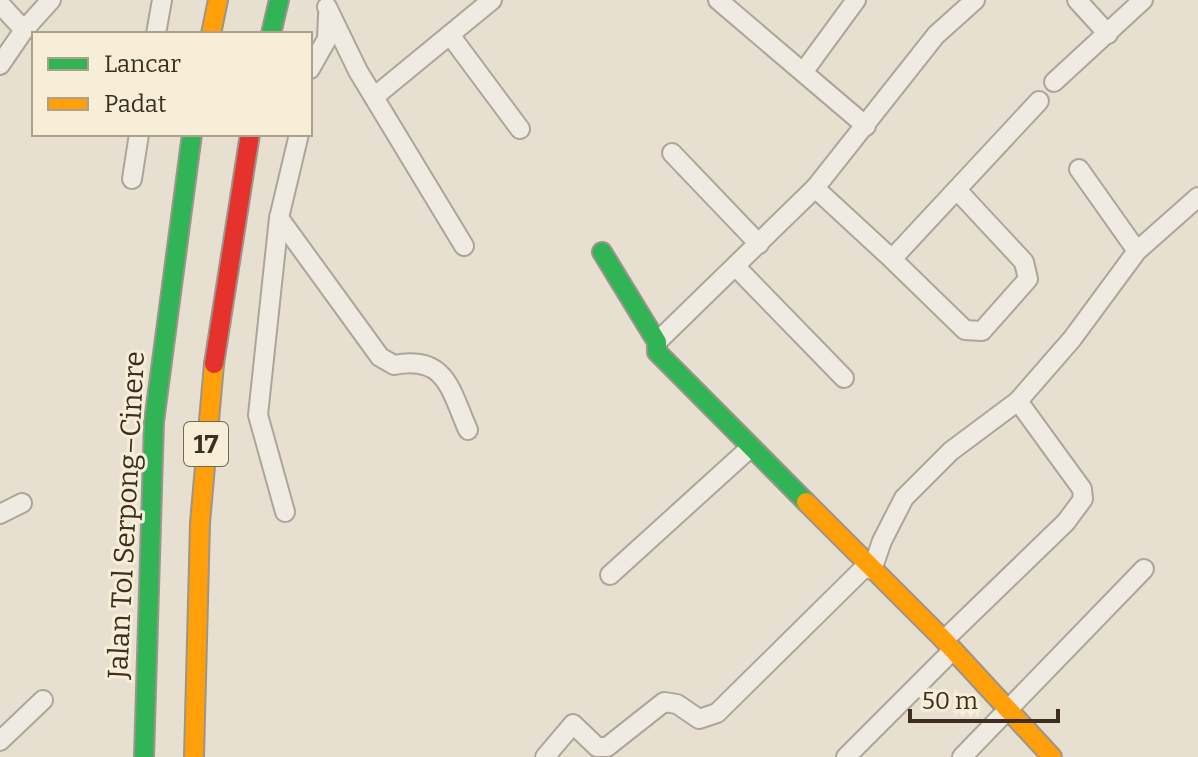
<svg xmlns="http://www.w3.org/2000/svg" width="1198" height="757" font-family="Bitter,serif">
	<rect width="100%" height="100%" fill="#e7e0d1"/>
	<g fill="none" stroke-linecap="round" stroke-linejoin="round">
		<g stroke="#ada599" stroke-width="22">
			<g id="street">
				<polyline points="718,0 866,126"/>
				<polyline points="1077,0 1108,34"/>
				<polyline points="0,4 24,30"/>
				<polyline points="327,7 358,71 464,246"/>
				<polyline points="156,34 162,0"/>
				<polyline points="450,35 520,129"/>
				<polyline points="0,65 24,30 51,0"/>
				<polyline points="310,69 327,39 328,15"/>
				<polyline points="804,71 856,0"/>
				<polyline points="1054,82 1143,0"/>
				<polyline points="374,97 492,0"/>
				<path d="M299 134 279 218 380 357 394 365C446 355 450 389 468 430"/>
				<polyline points="672,153 759,244"/>
				<polyline points="1079,169 1137,251"/>
				<polyline points="132,179 139,134"/>
				<polyline points="815,188 892,259 1039,101"/>
				<polyline points="279,218 258,415 285,512"/>
				<polyline points="892,259 965,330 982,331 1028,279 1024,262 957,190"/>
				<polyline points="736,267 844,378"/>
				<polyline points="657,342 815,188 936,35 975,0"/>
				<polyline points="0,514 22,503"/>
				<polyline points="872,570 882,541 904,498 951,451 1018,401 1072,339 1137,251 1198,197"/>
				<polyline points="610,575 750,448"/>
				<polyline points="944,640 1066,522 1083,499 1082,489 1018,401"/>
				<polyline points="0,741 43,700"/>
				<polyline points="545,757 573,724 597,747 607,747 664,702 677,704 699,719 717,713 867,565"/>
				<polyline points="846,757 952,651"/>
				<polyline points="962,757 1144,569"/>
			</g>
		</g>
		<g stroke="#9c958a" stroke-width="22">
			<g id="fast">
				<polyline points="271,34 279,0"/>
				<polyline points="602,252 657,342 657,352 806,502"/>
				<polyline points="144,757 154,422 192,134"/>
			</g>
		</g>
		<g stroke="#9c958a" stroke-width="22">
			<g id="slow">
				<polyline points="211,34 218,0"/>
				<polyline points="806,502 944,640 1052,757"/>
				<polyline points="194,757 200,523 214,364"/>
			</g>
		</g>
		<g stroke="#9c958a" stroke-width="22">
			<polyline id="jam" points="214,364 250,134"/>
		</g>
		<use href="#street" stroke="#efebe3" stroke-width="18"/>
		<use href="#fast" stroke="#30b455" stroke-width="18"/>
		<use href="#slow" stroke="#ff9f0a" stroke-width="18"/>
		<use href="#jam" stroke="#e5322d" stroke-width="18"/>
	</g>
	<g text-anchor="middle" dominant-baseline="central" stroke-width="6" stroke-linejoin="round" paint-order="stroke">
		<rect fill="#f7eed8" stroke="#756857" stroke-width="2" x="184" y="422" width="44" height="44" rx="6"/>
		<g font-size="26" font-weight="bold" fill="#3d2e20">
			<text x="206" y="444">17</text>
		</g>
		<g font-size="28" fill="#3d2e20" stroke="#f7eed8">
			<text transform="translate(126 515) rotate(-87)">Jalan Tol Serpong–Cinere</text>
		</g>
	</g>
	<rect x="32" y="32" width="280" height="104" fill="#f7eed8" stroke="#ada18e" stroke-width="2"/>
	<rect x="48" y="58" width="40" height="12" fill="#30b455" stroke="#ada18e" stroke-width="2"/>
	<text x="104" y="72" font-size="24" fill="#3d2e20">Lancar</text>
	<rect x="48" y="98" width="40" height="12" fill="#ff9f0a" stroke="#ada18e" stroke-width="2"/>
	<text x="104" y="112" font-size="24" fill="#3d2e20">Padat</text>
	<path d="M910 709v12h148v-12" fill="none" stroke="#3d2e20" stroke-width="4"/>
	<text x="922" y="709" font-size="24" fill="#3d2e20" stroke="#f7eed8" stroke-width="6" paint-order="stroke">50 m</text>
</svg>
